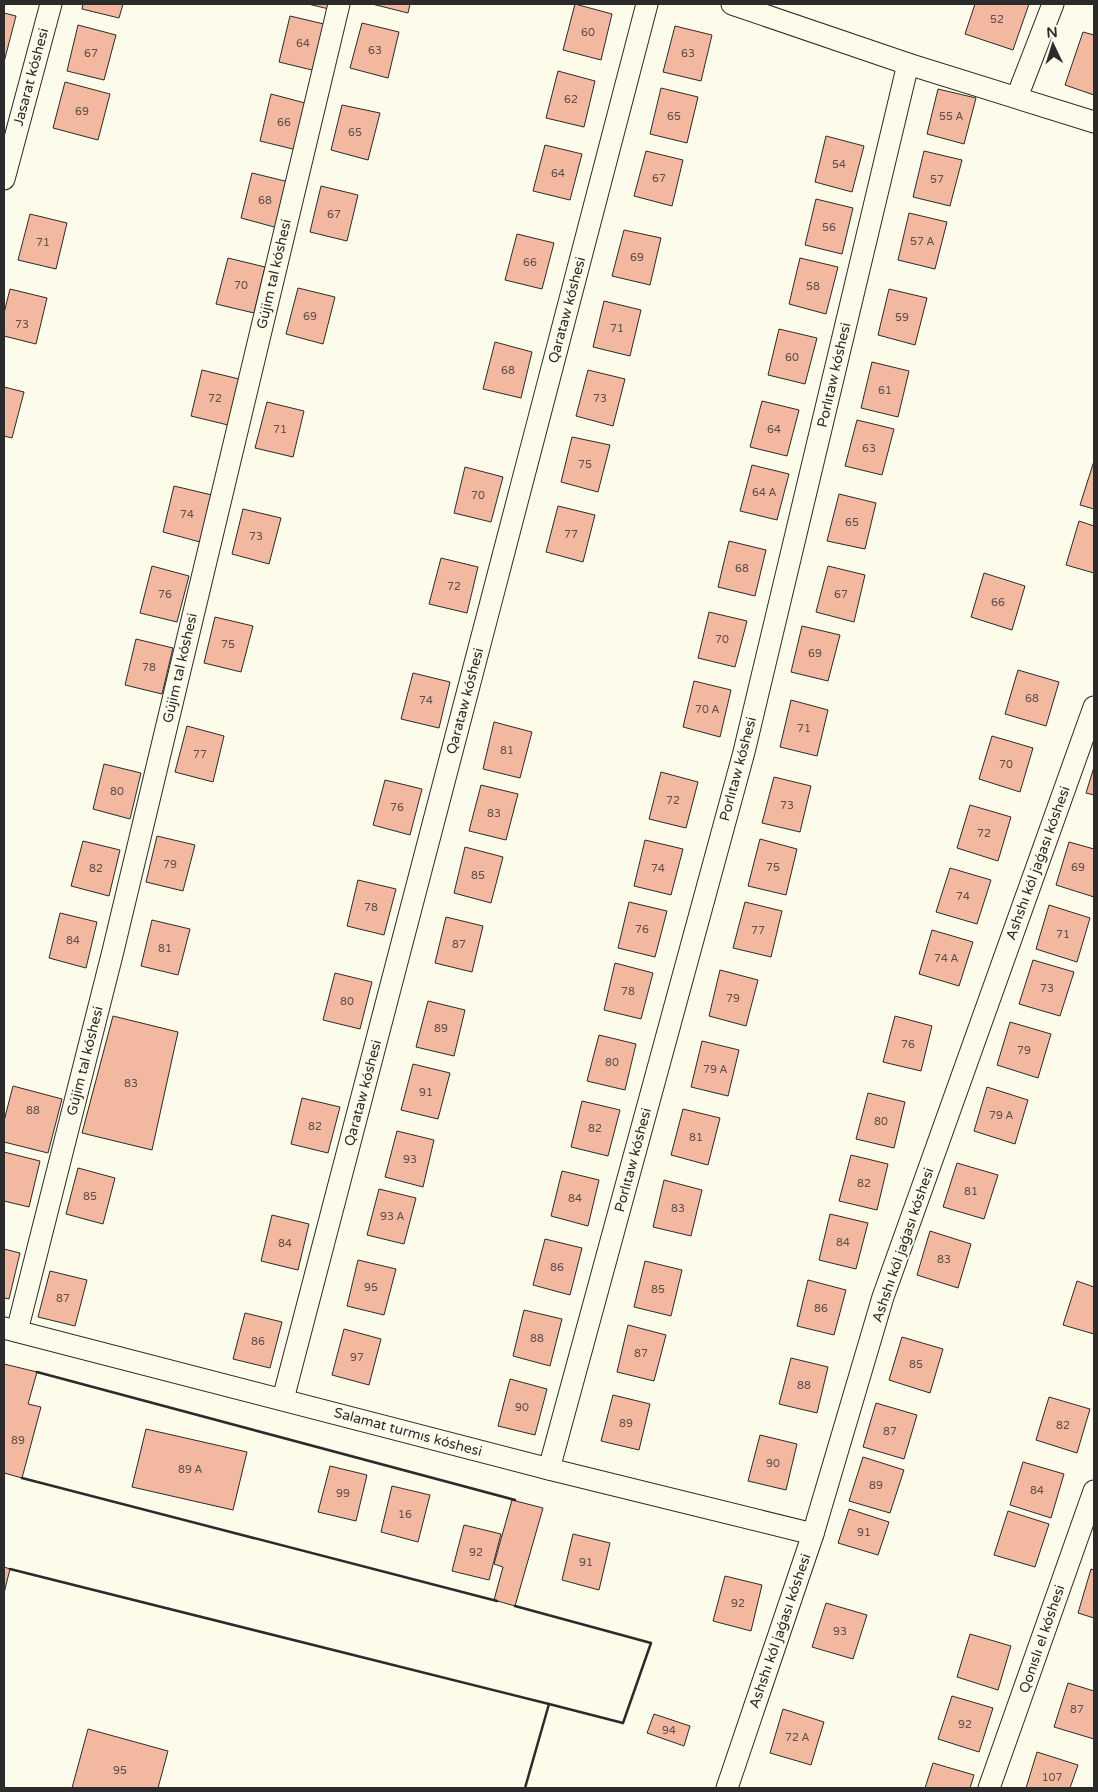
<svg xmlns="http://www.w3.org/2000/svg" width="1098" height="1792" font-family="'Varela Round',sans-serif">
	<rect width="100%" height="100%" fill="#fdfbea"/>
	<g fill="#f2b8a0" stroke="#2b2b2b">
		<polygon points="83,4 123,4 119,18 82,9"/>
		<polygon points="308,4 335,4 333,10"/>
		<polygon points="372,4 410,4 408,13"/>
		<polygon points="575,4 612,14 601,60 563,50"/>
		<polygon points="975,4 1029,4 1013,50 965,34"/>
		<polygon points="4,13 16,16 4,62"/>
		<polygon points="290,16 328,25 316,71 279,62"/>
		<polygon points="362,23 399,32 388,78 350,68"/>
		<polygon points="78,25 116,35 104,80 67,71"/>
		<polygon points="675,26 712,35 701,81 663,72"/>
		<polygon points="1083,32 1094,35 1094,95 1065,85"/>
		<polygon points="558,71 595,81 584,127 546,118"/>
		<polygon points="65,82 110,94 98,140 53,128"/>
		<polygon points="661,88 698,97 687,143 650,134"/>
		<polygon points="938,89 976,98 964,144 927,134"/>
		<polygon points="271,94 309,104 297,150 260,141"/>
		<polygon points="342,105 380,113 368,160 331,150"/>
		<polygon points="826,136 864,146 852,192 815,182"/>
		<polygon points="545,145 582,154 570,200 533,191"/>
		<polygon points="646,151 683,160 672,206 634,196"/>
		<polygon points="924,151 962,160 950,206 913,197"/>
		<polygon points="252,173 289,182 278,228 241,218"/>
		<polygon points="321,186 358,195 347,241 310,232"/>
		<polygon points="816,199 853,208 842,254 805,245"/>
		<polygon points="909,213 947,222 935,269 898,260"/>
		<polygon points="30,214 67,223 56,269 18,260"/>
		<polygon points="624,230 661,238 650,285 612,276"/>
		<polygon points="517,234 554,243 542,289 505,280"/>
		<polygon points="228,258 265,267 254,313 216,304"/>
		<polygon points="800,258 838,267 826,314 789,304"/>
		<polygon points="298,288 335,297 323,344 286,334"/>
		<polygon points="10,289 47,298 36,344 4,336 4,313"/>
		<polygon points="889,289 927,298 915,345 878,335"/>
		<polygon points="604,301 641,310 630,356 593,347"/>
		<polygon points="779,329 817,338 805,384 768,375"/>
		<polygon points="495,342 532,352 521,398 483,389"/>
		<polygon points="872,362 909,371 898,417 861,408"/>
		<polygon points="202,370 239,379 228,425 191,416"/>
		<polygon points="588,370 625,379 613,426 576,416"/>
		<polygon points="4,387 24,392 12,438 4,436"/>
		<polygon points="762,401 799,410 787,456 750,447"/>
		<polygon points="267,402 304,411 293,457 255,448"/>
		<polygon points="857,420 894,429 882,475 845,466"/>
		<polygon points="572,437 610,445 598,492 561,482"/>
		<polygon points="1094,461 1094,509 1080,505"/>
		<polygon points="752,465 789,474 777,520 740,511"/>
		<polygon points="465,467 503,477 491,522 454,513"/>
		<polygon points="174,486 212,495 200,542 163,532"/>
		<polygon points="839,494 876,503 865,549 827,541"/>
		<polygon points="558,506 595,515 583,562 546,552"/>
		<polygon points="243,509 281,518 269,564 232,554"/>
		<polygon points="1079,521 1094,526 1094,573 1066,565"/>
		<polygon points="729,541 766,550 755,596 718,587"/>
		<polygon points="441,558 478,567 467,613 429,604"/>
		<polygon points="152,566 189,576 177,622 140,613"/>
		<polygon points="828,566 865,575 854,622 816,612"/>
		<polygon points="984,573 1025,586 1012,630 971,617"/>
		<polygon points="709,612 747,621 735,667 698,658"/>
		<polygon points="215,617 253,626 241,672 204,663"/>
		<polygon points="802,626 840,635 828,681 791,672"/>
		<polygon points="136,639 173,648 162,694 125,685"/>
		<polygon points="1018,670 1059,682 1046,726 1005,714"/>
		<polygon points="413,673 450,682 439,728 401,719"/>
		<polygon points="694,681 731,690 720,737 683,727"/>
		<polygon points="791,700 828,710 817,756 780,747"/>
		<polygon points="494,722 532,732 520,778 483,769"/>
		<polygon points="187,726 224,736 213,782 175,772"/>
		<polygon points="992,736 1033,748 1020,792 979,779"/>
		<polygon points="104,764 141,773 130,819 93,809"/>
		<polygon points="1094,767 1094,795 1086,793"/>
		<polygon points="661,772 698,782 686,828 649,819"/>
		<polygon points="774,777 811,786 800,832 762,823"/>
		<polygon points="385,780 422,789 410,835 373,825"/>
		<polygon points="481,785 518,794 506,840 469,831"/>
		<polygon points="970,805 1011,817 998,861 957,848"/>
		<polygon points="157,836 195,845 183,891 146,882"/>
		<polygon points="760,839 797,849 786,895 748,886"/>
		<polygon points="645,840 683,849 671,895 634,886"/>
		<polygon points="83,841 120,850 109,896 71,886"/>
		<polygon points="1069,842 1094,849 1094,897 1056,885"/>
		<polygon points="465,847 503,857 491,903 454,893"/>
		<polygon points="950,868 991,880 977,924 936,912"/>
		<polygon points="358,880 396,889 384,935 347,926"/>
		<polygon points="629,902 667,911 655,957 618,948"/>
		<polygon points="745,902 782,911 771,957 733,948"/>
		<polygon points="1049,905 1090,918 1077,962 1036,949"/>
		<polygon points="60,913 97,922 86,968 49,958"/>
		<polygon points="446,917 483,926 472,972 435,963"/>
		<polygon points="152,920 190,929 178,975 141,966"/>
		<polygon points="932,930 973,942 959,986 919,974"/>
		<polygon points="1033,960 1074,972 1060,1016 1019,1004"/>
		<polygon points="615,963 653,973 641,1019 604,1010"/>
		<polygon points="720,970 758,980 746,1026 709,1016"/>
		<polygon points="335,973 372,982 360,1029 323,1020"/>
		<polygon points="428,1001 465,1010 454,1056 416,1047"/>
		<polygon points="113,1016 178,1032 152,1150 82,1133"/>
		<polygon points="895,1016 932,1026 921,1071 883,1062"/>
		<polygon points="1010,1022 1051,1034 1038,1078 997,1065"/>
		<polygon points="599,1035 636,1044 625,1090 587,1081"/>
		<polygon points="702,1041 739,1050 728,1096 691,1087"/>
		<polygon points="413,1064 450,1073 438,1119 401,1110"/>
		<polygon points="13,1086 62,1099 48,1153 4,1142 4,1121"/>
		<polygon points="987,1087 1028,1100 1015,1144 974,1131"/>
		<polygon points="868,1093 905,1102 894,1148 856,1139"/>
		<polygon points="302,1098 340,1107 328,1153 291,1144"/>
		<polygon points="582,1101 620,1110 608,1156 571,1147"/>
		<polygon points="683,1109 720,1118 708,1165 671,1155"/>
		<polygon points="397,1131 434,1140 423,1187 385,1177"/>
		<polygon points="4,1152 40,1161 29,1207 4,1201"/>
		<polygon points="851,1155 888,1164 877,1210 839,1201"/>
		<polygon points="957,1163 998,1175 984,1219 943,1207"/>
		<polygon points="78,1168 115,1178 103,1224 66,1214"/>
		<polygon points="562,1171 599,1180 588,1226 551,1216"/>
		<polygon points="664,1180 702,1190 691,1236 653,1227"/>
		<polygon points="379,1189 416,1198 404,1244 367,1235"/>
		<polygon points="830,1214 868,1223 856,1269 819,1260"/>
		<polygon points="272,1215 309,1224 298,1270 261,1261"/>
		<polygon points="930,1231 971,1244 958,1288 917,1275"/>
		<polygon points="545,1239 582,1248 570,1295 533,1285"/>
		<polygon points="4,1249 20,1253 9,1299 4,1298"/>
		<polygon points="358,1260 396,1269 384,1315 347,1306"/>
		<polygon points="645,1261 682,1270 671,1316 634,1307"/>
		<polygon points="50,1271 87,1280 75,1326 38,1317"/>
		<polygon points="808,1280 846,1290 834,1335 797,1326"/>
		<polygon points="1077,1281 1094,1287 1094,1334 1063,1325"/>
		<polygon points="524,1310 562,1319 550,1366 513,1356"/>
		<polygon points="245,1313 282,1322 270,1368 233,1359"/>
		<polygon points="628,1325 666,1335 654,1381 617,1372"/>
		<polygon points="344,1329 381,1339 369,1385 332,1375"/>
		<polygon points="902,1337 943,1349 930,1393 889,1380"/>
		<polygon points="791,1358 828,1367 817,1413 779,1404"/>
		<polygon points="4,1364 37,1372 28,1404 41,1407 22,1478 4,1473"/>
		<polygon points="510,1379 547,1389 535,1435 498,1426"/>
		<polygon points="613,1395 650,1404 639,1450 601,1441"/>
		<polygon points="1049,1397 1090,1409 1077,1453 1036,1440"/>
		<polygon points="876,1403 917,1415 904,1459 863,1447"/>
		<polygon points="146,1429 247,1452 233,1510 132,1487"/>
		<polygon points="760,1435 797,1444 786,1490 748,1481"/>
		<polygon points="863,1457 904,1470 890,1513 849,1501"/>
		<polygon points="1023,1462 1064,1474 1051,1518 1010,1505"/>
		<polygon points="330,1466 367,1475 356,1521 318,1512"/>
		<polygon points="392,1486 430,1495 418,1542 381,1532"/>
		<polygon points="512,1500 543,1508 515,1606 494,1600 503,1567 494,1564"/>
		<polygon points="849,1509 889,1522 878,1555 838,1543"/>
		<polygon points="1008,1511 1049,1524 1035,1567 994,1555"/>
		<polygon points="464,1525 501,1534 489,1580 452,1571"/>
		<polygon points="573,1534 610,1543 599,1590 562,1580"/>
		<polygon points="4,1567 10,1569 4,1593"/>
		<polygon points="1091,1569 1094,1570 1094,1618 1078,1613"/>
		<polygon points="725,1576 762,1585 751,1631 713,1621"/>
		<polygon points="826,1603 867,1615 853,1659 812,1647"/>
		<polygon points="970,1634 1011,1646 998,1690 957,1677"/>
		<polygon points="1068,1683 1094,1691 1094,1739 1054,1727"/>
		<polygon points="952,1696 993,1708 979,1752 938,1739"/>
		<polygon points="783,1709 824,1722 811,1765 770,1753"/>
		<polygon points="654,1714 690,1726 684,1746 647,1733"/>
		<polygon points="88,1729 168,1751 158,1788 72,1788"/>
		<polygon points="1037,1752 1078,1765 1070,1788 1026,1788"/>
		<polygon points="933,1763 974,1775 970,1788 925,1788"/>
	</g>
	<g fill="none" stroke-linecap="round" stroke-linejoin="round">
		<g stroke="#2b2b2b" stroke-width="23">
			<g id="street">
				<polyline points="732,4 908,64 1094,122"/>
				<polyline points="1017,97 1053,4"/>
				<polyline points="4,179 51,4"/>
				<polyline points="4,1328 549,1469 813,1534"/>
				<polyline points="17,1331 113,951 339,4"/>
				<polyline points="283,1399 647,4"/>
				<polyline points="549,1469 744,752 908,64"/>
				<polyline points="727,1788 813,1534 883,1297 1094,707"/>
				<polyline points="989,1788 1094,1491"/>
			</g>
		</g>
		<use href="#street" stroke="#fdfbea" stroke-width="21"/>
		<g stroke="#2b2b2b" stroke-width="2.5">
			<polyline points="37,1372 515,1500"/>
			<polyline points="22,1478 497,1601"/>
			<polyline points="10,1569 549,1704 525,1788"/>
			<polyline points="515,1606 651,1643 623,1723 549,1704"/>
		</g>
	</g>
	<g text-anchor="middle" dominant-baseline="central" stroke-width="4" stroke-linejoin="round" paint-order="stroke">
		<g font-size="11" fill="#5d4e48">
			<text x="997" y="19">52</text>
			<text x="588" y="32">60</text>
			<text x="303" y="43">64</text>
			<text x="375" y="50">63</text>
			<text x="91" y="53">67</text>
			<text x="688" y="53">63</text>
			<text x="571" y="99">62</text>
			<text x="82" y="111">69</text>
			<text x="674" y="116">65</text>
			<text x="951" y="116">55 А</text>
			<text x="284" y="122">66</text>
			<text x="355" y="132">65</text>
			<text x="839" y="164">54</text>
			<text x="558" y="173">64</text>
			<text x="659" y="178">67</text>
			<text x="937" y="179">57</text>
			<text x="265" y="200">68</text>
			<text x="334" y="214">67</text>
			<text x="829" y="227">56</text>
			<text x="922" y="241">57 А</text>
			<text x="43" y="242">71</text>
			<text x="637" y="257">69</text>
			<text x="530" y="262">66</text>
			<text x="241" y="285">70</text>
			<text x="813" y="286">58</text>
			<text x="310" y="316">69</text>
			<text x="902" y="317">59</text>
			<text x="22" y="324">73</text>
			<text x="617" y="328">71</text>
			<text x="792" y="357">60</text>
			<text x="508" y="370">68</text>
			<text x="885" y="390">61</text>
			<text x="215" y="398">72</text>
			<text x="600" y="398">73</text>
			<text x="280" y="429">71</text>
			<text x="774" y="429">64</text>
			<text x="869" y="448">63</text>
			<text x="585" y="464">75</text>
			<text x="764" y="492">64 А</text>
			<text x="478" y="495">70</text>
			<text x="187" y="514">74</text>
			<text x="852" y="522">65</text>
			<text x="571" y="534">77</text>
			<text x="256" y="536">73</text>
			<text x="742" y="568">68</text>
			<text x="454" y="586">72</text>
			<text x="165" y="594">76</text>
			<text x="841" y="594">67</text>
			<text x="998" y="602">66</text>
			<text x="722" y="639">70</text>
			<text x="228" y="644">75</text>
			<text x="815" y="653">69</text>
			<text x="149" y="667">78</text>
			<text x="1032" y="698">68</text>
			<text x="426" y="700">74</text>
			<text x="707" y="709">70 А</text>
			<text x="804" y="728">71</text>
			<text x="507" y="750">81</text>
			<text x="200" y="754">77</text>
			<text x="1006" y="764">70</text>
			<text x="117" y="791">80</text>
			<text x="673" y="800">72</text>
			<text x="787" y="805">73</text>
			<text x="397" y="807">76</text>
			<text x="494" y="813">83</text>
			<text x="984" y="833">72</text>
			<text x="170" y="864">79</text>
			<text x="773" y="867">75</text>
			<text x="1078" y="867">69</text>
			<text x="96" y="868">82</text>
			<text x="658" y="868">74</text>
			<text x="478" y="875">85</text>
			<text x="963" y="896">74</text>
			<text x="371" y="907">78</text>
			<text x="642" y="929">76</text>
			<text x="758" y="930">77</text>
			<text x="1063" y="934">71</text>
			<text x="73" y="940">84</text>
			<text x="459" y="944">87</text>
			<text x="165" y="948">81</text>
			<text x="946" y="958">74 А</text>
			<text x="1047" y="988">73</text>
			<text x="628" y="991">78</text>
			<text x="733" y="998">79</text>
			<text x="347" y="1001">80</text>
			<text x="441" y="1028">89</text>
			<text x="908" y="1044">76</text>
			<text x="1024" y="1050">79</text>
			<text x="612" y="1062">80</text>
			<text x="715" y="1069">79 А</text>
			<text x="131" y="1083">83</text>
			<text x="426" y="1092">91</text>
			<text x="33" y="1110">88</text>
			<text x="1001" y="1115">79 А</text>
			<text x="881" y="1121">80</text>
			<text x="315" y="1126">82</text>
			<text x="595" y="1128">82</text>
			<text x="696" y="1137">81</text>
			<text x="410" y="1159">93</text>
			<text x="864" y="1183">82</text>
			<text x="971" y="1191">81</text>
			<text x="90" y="1196">85</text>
			<text x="575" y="1198">84</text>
			<text x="678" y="1208">83</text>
			<text x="392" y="1216">93 А</text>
			<text x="843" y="1242">84</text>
			<text x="285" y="1243">84</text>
			<text x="944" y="1259">83</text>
			<text x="557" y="1267">86</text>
			<text x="371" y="1287">95</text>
			<text x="658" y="1289">85</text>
			<text x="63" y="1298">87</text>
			<text x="821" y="1308">86</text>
			<text x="537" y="1338">88</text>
			<text x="258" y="1341">86</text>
			<text x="641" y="1353">87</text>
			<text x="357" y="1357">97</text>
			<text x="916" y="1364">85</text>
			<text x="804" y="1385">88</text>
			<text x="522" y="1407">90</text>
			<text x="626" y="1423">89</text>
			<text x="1063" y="1425">82</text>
			<text x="890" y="1431">87</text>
			<text x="18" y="1440">89</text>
			<text x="773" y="1463">90</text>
			<text x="190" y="1469">89 А</text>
			<text x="876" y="1485">89</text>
			<text x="1037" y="1490">84</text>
			<text x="343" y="1493">99</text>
			<text x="405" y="1514">16</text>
			<text x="864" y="1532">91</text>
			<text x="476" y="1552">92</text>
			<text x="586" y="1562">91</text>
			<text x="738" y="1603">92</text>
			<text x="840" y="1631">93</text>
			<text x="1077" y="1709">87</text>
			<text x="965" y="1724">92</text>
			<text x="669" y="1730">94</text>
			<text x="797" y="1737">72 А</text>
			<text x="120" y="1770">95</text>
			<text x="1052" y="1777">107</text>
		</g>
		<g font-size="14" fill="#2b2b2b" stroke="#fdfbea">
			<text transform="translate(31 77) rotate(-75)">Jasarat kóshesi</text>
			<text transform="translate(274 274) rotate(-77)">Gújim tal kóshesi</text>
			<text transform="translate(567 310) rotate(-75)">Qarataw kóshesi</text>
			<text transform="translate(834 375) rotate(-77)">Porlıtaw kóshesi</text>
			<text transform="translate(180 668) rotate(-77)">Gújim tal kóshesi</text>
			<text transform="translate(465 701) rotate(-75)">Qarataw kóshesi</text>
			<text transform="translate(738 769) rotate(-75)">Porlıtaw kóshesi</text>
			<text transform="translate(1038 863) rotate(-70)">Ashshı kól jaǵası kóshesi</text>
			<text transform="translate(85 1061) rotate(-76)">Gújim tal kóshesi</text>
			<text transform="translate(363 1093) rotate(-75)">Qarataw kóshesi</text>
			<text transform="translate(633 1160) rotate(-75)">Porlıtaw kóshesi</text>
			<text transform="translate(903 1245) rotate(-71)">Ashshı kól jaǵası kóshesi</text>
			<text transform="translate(408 1432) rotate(15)">Salamat turmıs kóshesi</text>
			<text transform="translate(780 1631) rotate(-71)">Ashshı kól jaǵası kóshesi</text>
			<text transform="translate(1042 1639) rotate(-71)">Qonıslı el kóshesi</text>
		</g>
	</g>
	<rect width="1098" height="1792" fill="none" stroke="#2b2b2b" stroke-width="10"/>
	<g transform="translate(1053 45) rotate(356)" stroke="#fdfbea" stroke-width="4" paint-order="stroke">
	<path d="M0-4L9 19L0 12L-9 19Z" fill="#2b2b2b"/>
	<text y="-8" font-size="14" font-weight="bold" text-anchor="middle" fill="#2b2b2b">N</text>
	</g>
</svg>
